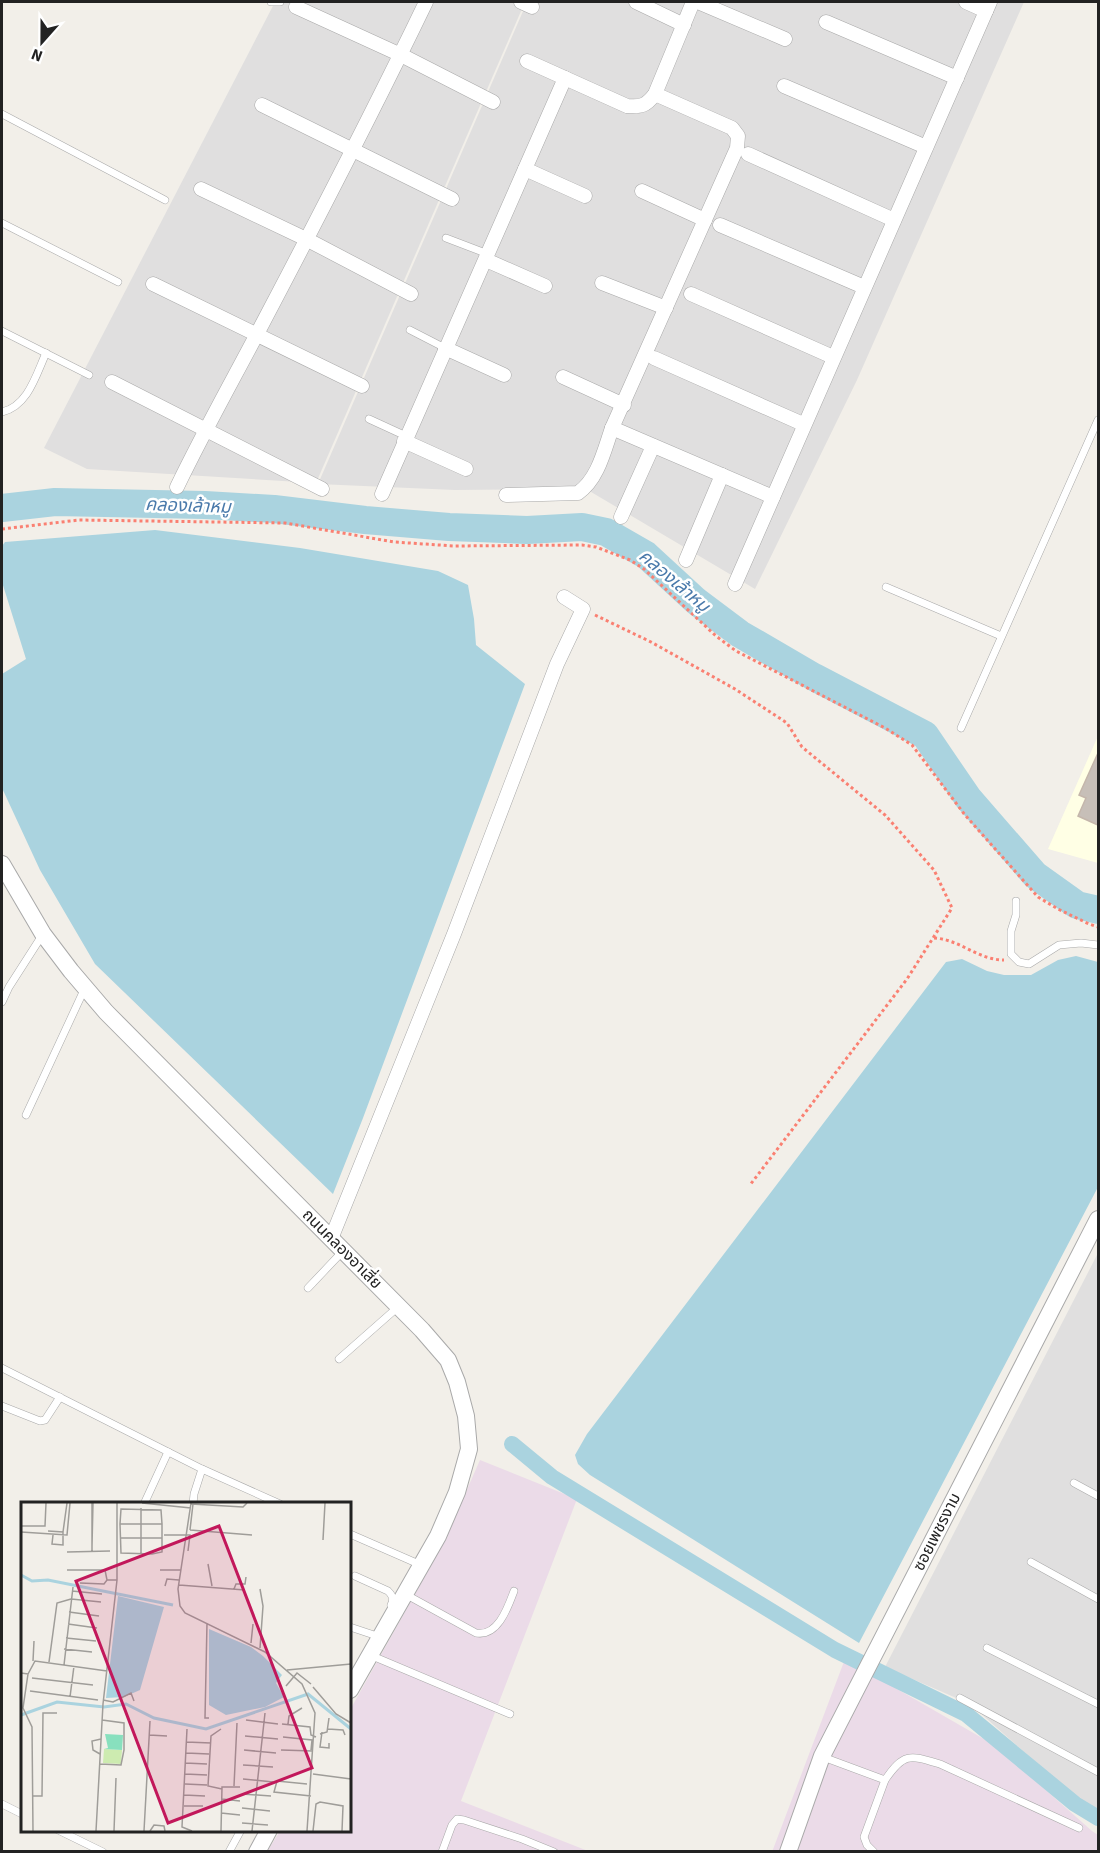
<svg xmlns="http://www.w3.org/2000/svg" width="1100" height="1853" font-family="'Source Sans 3','Noto Sans Thai',sans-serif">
	<rect width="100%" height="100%" fill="#f2efe9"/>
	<g fill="#e0dfdf">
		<polygon points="275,2 525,2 316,483 87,469 44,448"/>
		<polygon points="527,2 1024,2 857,380 755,589 586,489 455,490 318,484"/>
		<polygon points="1098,1253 1098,1810 1074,1796 970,1704 885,1667"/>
	</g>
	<g fill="#ebdbe8">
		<polygon points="480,1460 577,1499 461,1801 588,1851 267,1852 280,1831 350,1830 350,1710 443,1544"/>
		<polygon points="845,1659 996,1746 1092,1831 1098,1835 1098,1851 772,1852"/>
	</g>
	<polygon fill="#ffffe5" points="1098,736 1098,863 1048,849"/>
	<g fill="#aad3df">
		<polygon points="155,530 300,548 438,571 468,585 474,619 476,645 525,684 363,1118 333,1194 95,964 40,870 2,788 2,674 26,659 2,582 2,546 5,542"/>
		<polygon points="1076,956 1098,962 1098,1187 859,1643 590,1475 578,1464 575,1455 587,1434 946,962 962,959 987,971 1004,975 1031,975 1058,960"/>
	</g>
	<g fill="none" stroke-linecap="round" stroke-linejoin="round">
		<polyline stroke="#aad3df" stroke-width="16" points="512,1444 552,1477 835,1650 966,1714 1075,1804 1098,1818"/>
		<polyline stroke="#aad3df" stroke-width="28" points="2,508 55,502 205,505 274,509 365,520 449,527 527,530 582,527 606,532 646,555 696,601 740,634 814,677 925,735 968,798 1035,875 1077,905 1098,910"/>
	</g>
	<polygon fill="#c7bfb8" stroke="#c4b6ab" stroke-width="1.5" points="1098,753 1098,825 1078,816 1086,798 1079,795"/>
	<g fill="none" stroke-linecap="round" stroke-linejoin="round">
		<g stroke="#a9a9a9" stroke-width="8">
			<g id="service">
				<polyline points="271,2 280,2"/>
				<polyline points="2,114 165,200"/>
				<polyline points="2,223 118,282"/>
				<polyline points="446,238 488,254"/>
				<polyline points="410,330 445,348"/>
				<polyline points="2,331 89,375"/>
				<path d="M2 412C28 406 36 375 46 353"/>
				<polyline points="369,419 406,436"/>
				<polyline points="886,587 1001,636"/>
				<polyline points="961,728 1098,420"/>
				<polyline points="1016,901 1016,915 1011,931 1011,954 1019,962 1029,964 1059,945 1081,943 1098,945"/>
				<polyline points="2,1002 9,987 43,934"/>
				<polyline points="26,1115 84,990"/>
				<polyline points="308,1288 343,1251"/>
				<polyline points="339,1359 398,1307"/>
				<polyline points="2,1368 202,1469 280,1504"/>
				<polyline points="2,1406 40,1421 45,1420 60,1397"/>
				<polyline points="1074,1483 1098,1496"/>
				<polyline points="144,1504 168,1452"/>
				<polyline points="193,1504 194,1494 202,1469"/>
				<polyline points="350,1534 421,1565"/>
				<polyline points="1031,1562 1098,1599"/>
				<path d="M355 1576 388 1591C393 1596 394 1599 391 1605"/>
				<path d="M405 1594 476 1633C498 1637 508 1607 514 1591"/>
				<polyline points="350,1627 380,1637"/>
				<polyline points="987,1648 1098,1704"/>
				<polyline points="370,1655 510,1714"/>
				<polyline points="960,1698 1098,1772"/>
				<path d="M823 1757 885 1780C904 1752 910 1755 940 1764L1079 1828"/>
				<polyline points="2,1804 22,1814"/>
				<polyline points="58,1830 103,1852"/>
				<polyline points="229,1852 241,1830"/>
				<polyline points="442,1852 452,1825 457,1819 464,1820 522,1839 554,1852"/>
				<polyline points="874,1852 867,1845 864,1837 885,1780"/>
			</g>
		</g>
		<g stroke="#a9a9a9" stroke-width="15">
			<g id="minor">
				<polyline points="521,2 532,7"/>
				<polyline points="636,2 684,25"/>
				<polyline points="698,2 785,39"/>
				<polyline points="966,2 986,11"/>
				<polyline points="296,7 401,55 493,102"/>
				<polyline points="826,22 957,78"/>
				<path d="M527 61 627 106C641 107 646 106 655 94L693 2"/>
				<polyline points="784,86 926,147"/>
				<polyline points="262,105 452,199"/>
				<polyline points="748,154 894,220"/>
				<polyline points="525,169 585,196"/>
				<polyline points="201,189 306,239 411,294"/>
				<polyline points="642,191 705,220"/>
				<polyline points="720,225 864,287"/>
				<polyline points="486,260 545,286"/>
				<polyline points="602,283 666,308"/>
				<polyline points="153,284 362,386"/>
				<polyline points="691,294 833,357"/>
				<polyline points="445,348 504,375"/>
				<polyline points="654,358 803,424"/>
				<polyline points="563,377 624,405"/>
				<polyline points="112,382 322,489"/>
				<polyline points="612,428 773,497"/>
				<polyline points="404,441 466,469"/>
				<path d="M177 487C202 435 230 385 257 334 315 224 372 114 426 2"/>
				<polyline points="382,494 565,78"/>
				<path d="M506 495 578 493C598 479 604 451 612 428L737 148 738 136 732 128 655 94"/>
				<polyline points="621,517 653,446"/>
				<polyline points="686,560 722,475"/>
				<polyline points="735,584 990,2"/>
				<polyline points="331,1239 454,934 557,664 583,609 564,597"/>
			</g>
		</g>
		<g stroke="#a9a9a9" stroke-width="18">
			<g id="tertiary">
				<polyline points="2,864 43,934 71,971 106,1012 422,1330 448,1360 457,1382 466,1416 469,1449 457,1492 438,1536 350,1690"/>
				<polyline points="257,1852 269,1830"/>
				<polyline points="788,1852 822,1756 1098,1219"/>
			</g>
		</g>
		<g stroke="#fa8072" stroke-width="3" stroke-dasharray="3 3" stroke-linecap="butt">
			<polyline points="2,529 79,520 285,523 394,542 454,546 582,545 596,547 630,560 644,569 716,636 736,651 885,728 912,745 965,815 1038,897 1058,909 1089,924 1098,927"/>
			<polyline points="595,615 651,642 735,689 787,723 802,747 885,815 934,870 952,908 907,979 750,1185"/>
			<path d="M934 938C959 939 978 960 1004 960"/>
		</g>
		<use href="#service" stroke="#fff" stroke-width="7"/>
		<use href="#minor" stroke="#fff" stroke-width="14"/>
		<use href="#tertiary" stroke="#fff" stroke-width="16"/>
	</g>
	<g text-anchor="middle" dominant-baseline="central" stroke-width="5" stroke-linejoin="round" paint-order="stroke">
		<g font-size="16" fill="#222" stroke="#fff">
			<text transform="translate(342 1249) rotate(45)">ถนนคลองอาเสี่ย</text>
			<text transform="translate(937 1532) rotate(-63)">ซอยเพชรงาม</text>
		</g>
		<g font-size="18" font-style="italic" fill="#4a7aab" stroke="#fff">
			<text transform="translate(188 506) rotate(2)">คลองเล้าหมู</text>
			<text transform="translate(674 581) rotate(40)">คลองเล้าหมู</text>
		</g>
	</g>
	<g transform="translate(21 1502)">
		<rect width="330" height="330" fill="#f2efe9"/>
		<path d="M83 247 101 248 100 262 82 261Z" fill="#cdebb0"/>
		<path d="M84 232 102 233 101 248 83 247 87 246Z" fill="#88e0be"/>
		<path d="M97 94 143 105 119 188 103 195 85 196ZM188 127 230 145 242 154 261 173 255 181 263 195 244 205 205 213 188 203Z" fill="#aad3df"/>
		<path fill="none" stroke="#aad3df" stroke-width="3" d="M0 73 11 79 27 78 152 103M0 213 36 200 83 205 105 202 133 216 185 227 287 192 330 227"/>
		<path fill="none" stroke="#9f9d99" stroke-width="1.5" d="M71 1V49M121 1 170 6M170 1 157 87 159 104 164 111 244 150 281 182 294 211 286 329M170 2 222 5 226 1M120 6V52M99 22H141V50L131 52 100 51 99 22 100 7 140 8 141 22M0 24H24L25 1M169 28 231 33M169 28 172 2M27 29 42 30V43L31 42 32 33M0 30 46 33 49 1M42 30 46 1M143 33H169L167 49M100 36H141M302 38 304 1M71 44 72 1M46 50 89 49M187 62 191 84M46 68H84L86 78M139 68H160M59 81 83 82 86 78H96M158 83 224 88M144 84 146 77 158 78M213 87 215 82H224L225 75M51 89 81 92M50 97 80 100M48 110 78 114M186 121 184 216H188M47 122 76 126M45 136 75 139M230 141 232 122M239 146 242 104 239 87M43 147 71 150M12 159 13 139M28 160 36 101 50 97M43 163 52 85M266 168 330 162M0 171 7 172 14 159 86 169M7 172 2 206 11 225 12 329M11 176 72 183M265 184 276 171 290 182M292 185 315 212 330 221M9 189 77 198M49 195 53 164M82 198 92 200 110 191 113 199M225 218 257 222M261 222 289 225 290 233 295 235M267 222 268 214 281 206M166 227 161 325 171 329M200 227 190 234 187 284 201 287M307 227 322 228 324 233M301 230 299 245 308 246V241M299 232 306 230 308 216M128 233 146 234M224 234 257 237M262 235 291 238 290 248M165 240 190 241M223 248 255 251M260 248 292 249M165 251 188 252M79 252 72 248 71 239 80 237M164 261 186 262M79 262 100 263 103 248V221L81 218M222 263 252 265M164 272 186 273M292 272 330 277M222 277 252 280M164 282 186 283M286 282 256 279 253 290 290 294M213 284 216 221M221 292 250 294M163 293 184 294M12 294H21L22 211H36M201 297 219 299M163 304H182M221 306 249 309M200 311 219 313M221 321 247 323M75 329 82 202 96 78V1M93 329 95 276M123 329 129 219M129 329 133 323 143 324 144 329M200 329 201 285H219M231 329 244 211M292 329 295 302 299 300 322 304 321 329"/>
		<path fill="#c2185b" fill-opacity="0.15" stroke="#c2185b" stroke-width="3" d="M198 24 291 266 147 321 55 79Z"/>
		<rect width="330" height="330" fill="none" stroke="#222" stroke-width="3"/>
	</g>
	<rect width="1100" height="1853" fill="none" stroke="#222222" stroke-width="6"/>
	<g transform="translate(42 42) rotate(201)" stroke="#ffffff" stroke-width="4.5" paint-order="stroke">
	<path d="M0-4.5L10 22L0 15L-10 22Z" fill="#222222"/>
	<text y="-9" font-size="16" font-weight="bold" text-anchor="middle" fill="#222222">N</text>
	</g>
</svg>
